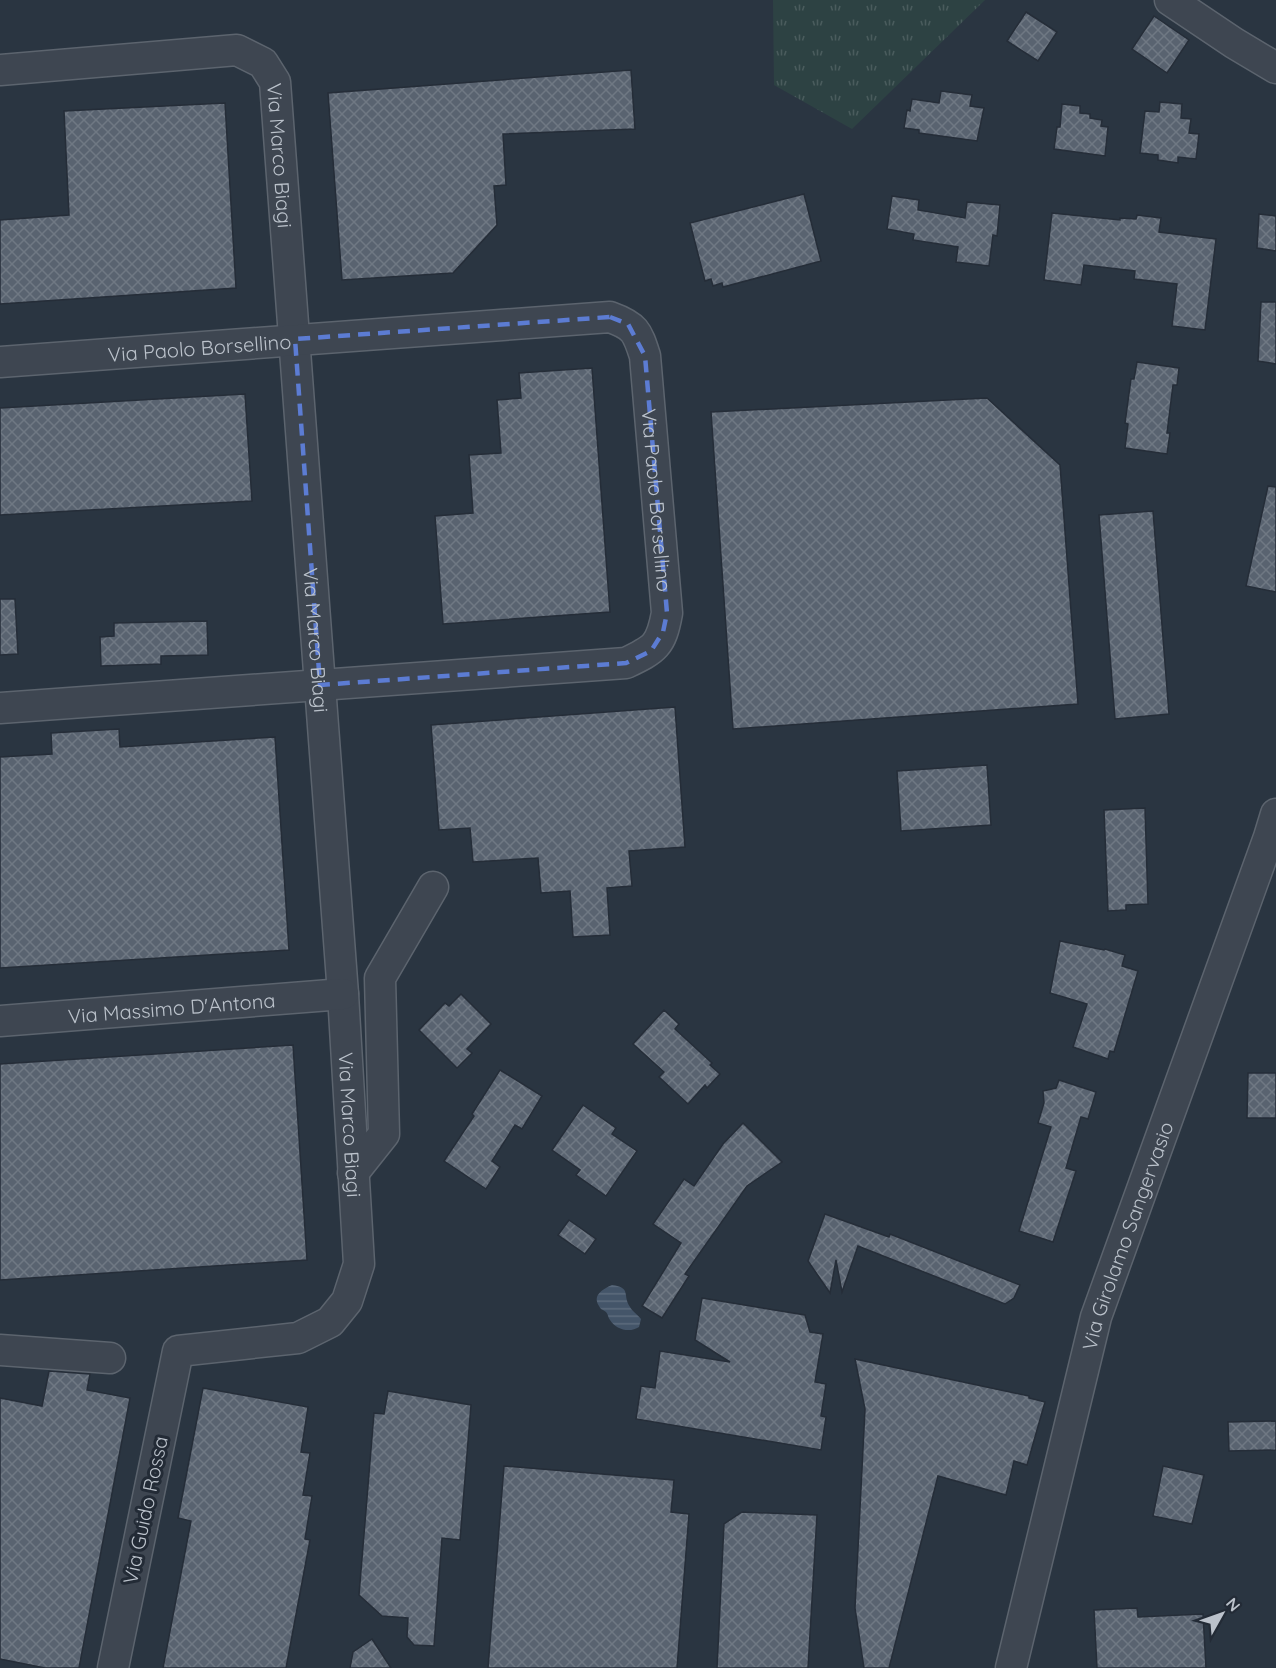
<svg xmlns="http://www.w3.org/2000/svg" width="1276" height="1668" font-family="Quicksand,sans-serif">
	<defs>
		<pattern id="grass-tufts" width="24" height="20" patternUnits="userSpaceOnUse" patternTransform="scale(1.5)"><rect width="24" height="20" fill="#2d4243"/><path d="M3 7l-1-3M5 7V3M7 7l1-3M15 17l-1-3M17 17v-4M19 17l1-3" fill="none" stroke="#4a5c5d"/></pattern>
		<pattern id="water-rules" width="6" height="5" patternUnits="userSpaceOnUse" patternTransform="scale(1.5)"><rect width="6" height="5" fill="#445569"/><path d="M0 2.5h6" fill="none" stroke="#5d6c7d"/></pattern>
		<pattern id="building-cross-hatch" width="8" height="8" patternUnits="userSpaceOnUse" patternTransform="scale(1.5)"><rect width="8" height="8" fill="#596370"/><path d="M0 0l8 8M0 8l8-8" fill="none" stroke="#6f7883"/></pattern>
	</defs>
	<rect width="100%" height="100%" fill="#2a3541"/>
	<polygon fill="url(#grass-tufts)" points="773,0 985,0 852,129 774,85"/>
	<path fill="url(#water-rules)" d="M612 1285C632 1288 622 1295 630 1307 632 1311 638 1315 641 1319L639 1327C630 1333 616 1330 610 1320 607 1315 609 1316 606 1312 602 1309 601 1310 599 1306 592 1295 603 1289 612 1285Z"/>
	<g fill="url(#building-cross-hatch)" stroke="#252d38" stroke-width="1.5">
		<polygon points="1026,12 1057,32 1038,61 1007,41"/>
		<polygon points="1154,16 1189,40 1167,73 1132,49"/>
		<polygon points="631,70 635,129 503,134 506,185 494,186 497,225 453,273 342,280 328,93"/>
		<polygon points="941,91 972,95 970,106 984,108 977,141 919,133 919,130 904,128 907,110 910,111 912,99 939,103"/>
		<polygon points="1160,102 1182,104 1181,118 1191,119 1189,133 1199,134 1196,159 1178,157 1178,163 1158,160 1158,155 1140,153 1145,111 1159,112"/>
		<polygon points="225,103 236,288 0,304 0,220 69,215 64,111"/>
		<polygon points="1062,104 1080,106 1080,113 1090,114 1090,118 1102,120 1101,126 1108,127 1105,156 1054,149 1057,127 1060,127"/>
		<polygon points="804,194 821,261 723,287 722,283 713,286 711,279 705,281 690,223"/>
		<polygon points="892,196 919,200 918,210 965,218 967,202 1000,205 997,236 993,235 989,266 956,262 958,247 913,240 914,234 887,229"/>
		<polygon points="1052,213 1120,220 1120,218 1136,219 1137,215 1161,218 1159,232 1216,239 1205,330 1172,326 1177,284 1134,279 1135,271 1084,265 1081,285 1044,280"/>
		<polygon points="1259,214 1276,216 1276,251 1257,248"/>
		<polygon points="1261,302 1276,302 1276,364 1258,361"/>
		<polygon points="1137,362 1179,368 1177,385 1173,385 1167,433 1170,433 1167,454 1125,448 1128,424 1125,423 1131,379 1134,379"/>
		<polygon points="592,368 610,612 443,624 435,516 473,513 469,455 501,453 497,400 521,398 519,373"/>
		<polygon points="245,394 252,501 0,515 0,408"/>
		<polygon points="987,398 1060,465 1078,704 733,729 711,412"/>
		<polygon points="1268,486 1276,487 1276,592 1246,586"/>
		<polygon points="1153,511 1169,714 1115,719 1099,515"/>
		<polygon points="0,599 15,599 18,654 0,655"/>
		<polygon points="207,621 208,655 161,656 161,664 101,666 100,637 114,636 114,623"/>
		<polygon points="675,707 685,847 629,851 632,886 607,888 610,935 573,937 570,891 541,893 538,858 473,862 470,828 439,830 431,725"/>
		<polygon points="119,729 120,747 275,737 289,950 0,968 0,757 52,754 51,733"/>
		<polygon points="987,765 991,825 901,831 897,771"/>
		<polygon points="1145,808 1148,904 1126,905 1126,910 1108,911 1104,810"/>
		<polygon points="1060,941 1104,950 1105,949 1125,955 1122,966 1138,971 1114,1052 1110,1051 1108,1059 1073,1047 1087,1004 1050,993"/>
		<polygon points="461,994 491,1024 467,1049 472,1053 457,1068 419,1030 445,1003 449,1006"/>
		<polygon points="664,1010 679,1024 675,1029 712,1063 710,1065 720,1074 707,1088 705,1085 688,1104 659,1077 664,1072 633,1044"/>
		<polygon points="293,1045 307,1260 0,1280 0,1064"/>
		<polygon points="500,1070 542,1096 522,1129 515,1125 492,1161 500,1167 486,1189 444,1161 474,1116 472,1114"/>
		<polygon points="1248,1073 1276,1073 1276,1118 1247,1118"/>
		<polygon points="1059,1080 1096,1092 1088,1119 1081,1117 1066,1168 1076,1171 1053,1242 1019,1231 1051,1127 1038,1123 1044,1103 1043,1091 1056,1088"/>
		<polygon points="583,1105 616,1128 612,1134 637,1151 606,1196 576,1175 580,1170 552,1150"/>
		<polygon points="743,1123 782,1162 747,1186 685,1274 689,1276 662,1318 642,1306 681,1243 653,1224 684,1179 694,1186 723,1144"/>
		<polygon points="825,1214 889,1237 890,1234 1020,1285 1014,1298 1005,1304 858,1246 842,1292 836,1260 830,1293 808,1261"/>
		<polygon points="569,1220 596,1239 585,1254 558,1235"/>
		<polygon points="702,1298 805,1315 810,1332 823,1334 815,1382 826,1384 821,1416 826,1417 821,1450 636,1419 641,1386 655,1388 660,1351 730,1362 695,1340"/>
		<polygon points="855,1359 1029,1396 1029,1398 1045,1402 1027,1465 1014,1461 1006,1495 938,1476 889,1668 864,1668 855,1608 865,1409"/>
		<polygon points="49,1371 90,1374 87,1390 130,1398 79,1668 45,1668 0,1659 0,1398 42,1406"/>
		<polygon points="203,1388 308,1407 301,1452 310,1453 303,1495 312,1496 305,1539 310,1540 286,1668 163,1668 191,1521 178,1518"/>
		<polygon points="388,1391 471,1405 460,1540 442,1538 434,1646 414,1645 407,1637 408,1618 382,1616 359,1595 374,1413 384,1414"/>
		<polygon points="1276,1421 1276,1450 1229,1451 1228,1422"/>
		<polygon points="504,1466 674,1480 671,1512 689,1514 677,1668 488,1668"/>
		<polygon points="1163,1466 1204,1475 1192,1524 1153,1516"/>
		<polygon points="742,1512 817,1515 808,1668 717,1668 724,1524"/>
		<polygon points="1137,1608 1138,1617 1203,1614 1206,1668 1097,1668 1094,1610"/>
		<polygon points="372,1639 391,1668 350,1668 353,1652"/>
	</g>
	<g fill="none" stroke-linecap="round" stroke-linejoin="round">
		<g stroke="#5c646e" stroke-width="33">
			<g id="minor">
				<polyline points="1170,0 1234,43 1276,68"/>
				<path id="s1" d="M0 70 237 50 263 63 275 82 343 994 359 1264 347 1301 330 1322 298 1338 178 1351 113 1668"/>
				<path id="s2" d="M0 362 610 317C635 326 637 331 645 356L667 613C661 646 655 649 626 663L0 708"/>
				<path id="s3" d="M0 1021 343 994"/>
				<polyline points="353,1173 384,1134 380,978 433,887"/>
				<polyline points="0,1350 110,1358"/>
				<path id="s4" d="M1011 1668 1096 1317 1269 837 1276 814"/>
			</g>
		</g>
		<use href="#minor" stroke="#3e4651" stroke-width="30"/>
	</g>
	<path fill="none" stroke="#5c7cd3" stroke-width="4.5" stroke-dasharray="12 8" stroke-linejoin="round" d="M610 317 628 324 645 356 667 613 663 632 651 651 626 663 320 685 295 339Z"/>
	<g text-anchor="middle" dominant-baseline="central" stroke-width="6" stroke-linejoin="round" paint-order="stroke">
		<g font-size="20" fill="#bbc2cb" stroke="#232b36">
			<text stroke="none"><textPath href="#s1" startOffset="363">Via Marco Biagi</textPath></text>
			<text stroke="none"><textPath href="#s2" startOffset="200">Via Paolo Borsellino</textPath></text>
			<text stroke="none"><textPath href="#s2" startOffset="812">Via Paolo Borsellino</textPath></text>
			<text stroke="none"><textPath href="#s1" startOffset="849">Via Marco Biagi</textPath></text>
			<text stroke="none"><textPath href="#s3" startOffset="172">Via Massimo D'Antona</textPath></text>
			<text stroke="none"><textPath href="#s1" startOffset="1335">Via Marco Biagi</textPath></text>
			<text stroke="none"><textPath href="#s4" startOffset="448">Via Girolamo Sangervasio</textPath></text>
			<text transform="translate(145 1510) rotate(-78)">Via Guido Rossa</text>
		</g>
	</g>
	<g transform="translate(1222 1614) rotate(50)" stroke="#232b36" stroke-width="4.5" paint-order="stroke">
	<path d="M0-4.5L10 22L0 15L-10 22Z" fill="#bbc2cb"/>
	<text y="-9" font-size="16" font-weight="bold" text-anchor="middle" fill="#bbc2cb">N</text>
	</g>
</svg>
